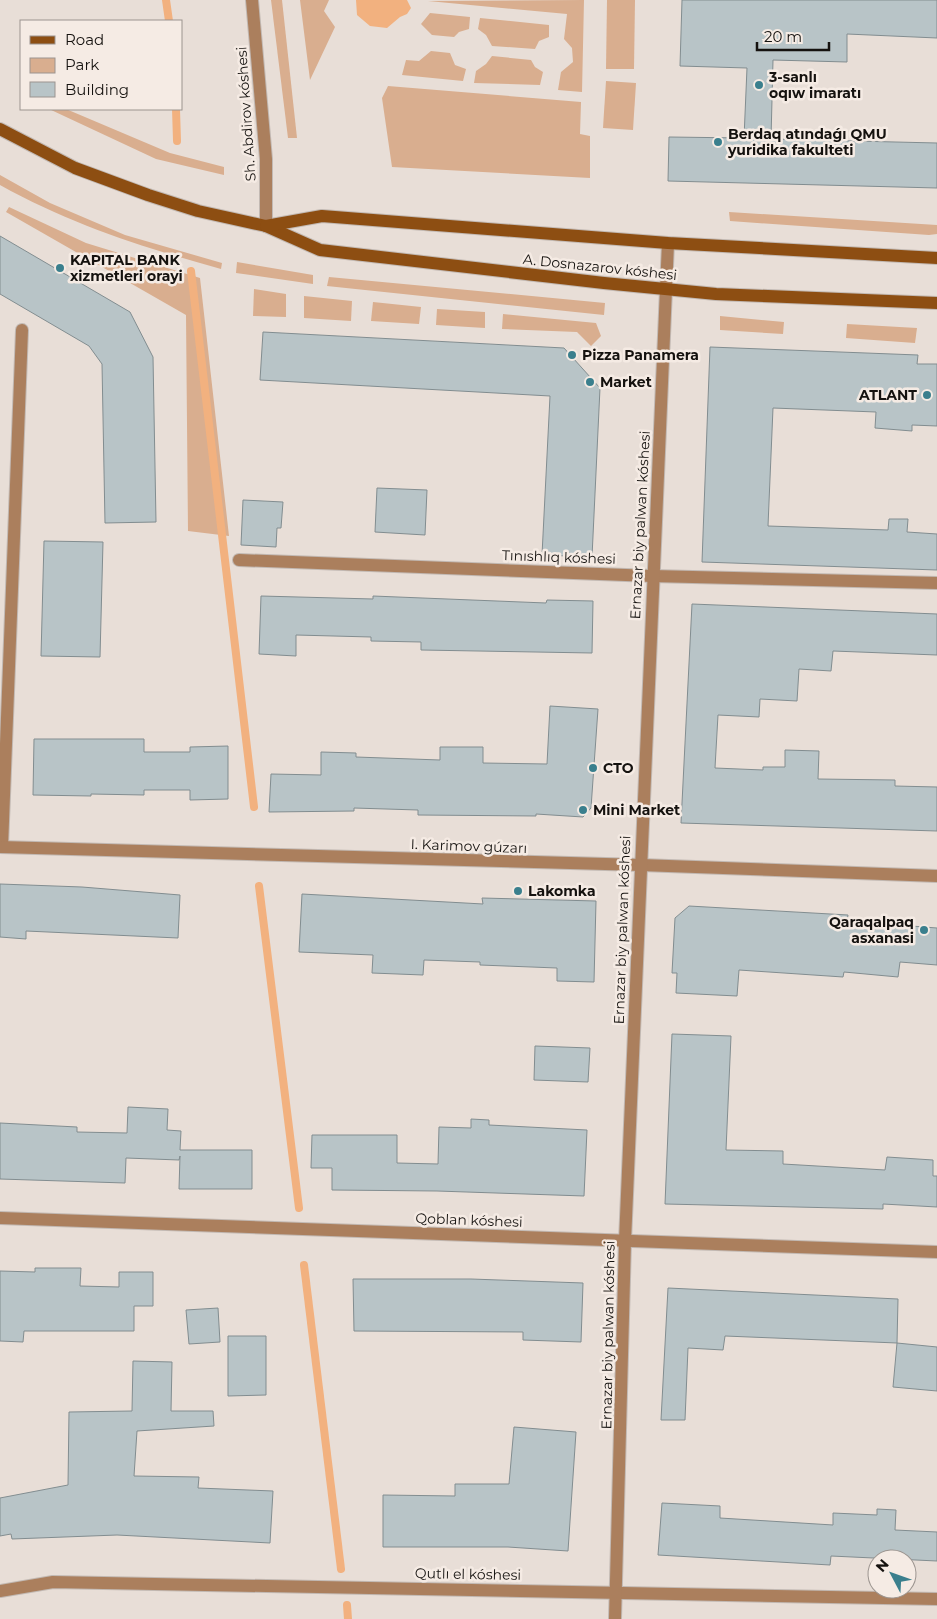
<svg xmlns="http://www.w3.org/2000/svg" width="937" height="1619" font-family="Montserrat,sans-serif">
	<rect width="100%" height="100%" fill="#e8ded7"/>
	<g fill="#d9ae8f">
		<polygon points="271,0 282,0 297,138 288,138"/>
		<polygon points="300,0 329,0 324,11 335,27 310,80"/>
		<polygon points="584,0 582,92 558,90 561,72 573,62 572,48 564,39 567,14 428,1"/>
		<polygon points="607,0 635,0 634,69 606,69"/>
		<polygon points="430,13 470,17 469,29 459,32 454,37 432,35 421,24"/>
		<polygon points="480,18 549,25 549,37 539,41 535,49 492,46 486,35 478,29"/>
		<polygon points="431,51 450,53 455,65 466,69 463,81 402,75 406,60 419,61"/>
		<polygon points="492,56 531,60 535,67 543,72 540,85 474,83 476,71 486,64"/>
		<polygon points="606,81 636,83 633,130 603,128"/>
		<polygon points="388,86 581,102 580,134 590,136 590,178 392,167 382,98"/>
		<polygon points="49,109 66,109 170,153 224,167 224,175 156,159"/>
		<path d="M0 175 50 203 125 235 222 263 221 269C142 247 72 225 0 185Z"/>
		<polygon points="9,207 86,243 200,278 229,536 188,531 186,315 6,212"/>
		<polygon points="729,212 937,225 937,234 929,235 730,221"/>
		<polygon points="237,262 313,275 313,284 236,273"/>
		<polygon points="329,277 605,303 604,315 327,286"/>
		<polygon points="254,289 286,294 286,317 253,316"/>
		<polygon points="304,296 352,301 351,321 304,318"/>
		<polygon points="373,302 421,307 419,324 371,321"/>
		<polygon points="437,309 485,312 485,328 436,325"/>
		<polygon points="503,314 596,323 601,336 591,346 577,332 502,329"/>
		<polygon points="720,316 784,322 783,334 720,330"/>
		<polygon points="847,324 917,328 915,343 846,338"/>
	</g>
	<polygon fill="#f2b17f" points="356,0 407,0 411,8 407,14 400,17 387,28 370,26 357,15"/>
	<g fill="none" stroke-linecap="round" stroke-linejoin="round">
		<g stroke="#f2b17f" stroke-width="8">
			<polyline points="166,0 169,21"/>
			<polyline points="176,109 177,141"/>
			<polyline points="191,271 254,807"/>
			<polyline points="259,886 299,1208"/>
			<polyline points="304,1265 341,1569"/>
			<polyline points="347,1605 348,1619"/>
		</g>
	</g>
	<g fill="#b8c4c7" stroke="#828d90">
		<polygon points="682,0 937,0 937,38 847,34 847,62 773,60 771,139 937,143 937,188 668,181 669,137 744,138 747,68 680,66"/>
		<polygon points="0,236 130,312 153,357 156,522 105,523 102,364 89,346 0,294"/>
		<polygon points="263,332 564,348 600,388 592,557 542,555 550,396 260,380"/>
		<polygon points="710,347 918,355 917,364 937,364 937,426 912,425 912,431 875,428 876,412 773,408 768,526 888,530 889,519 908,519 907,532 937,534 937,570 702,562"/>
		<polygon points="377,488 427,490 425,535 375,532"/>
		<polygon points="243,500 283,502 281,528 277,528 276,547 241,545"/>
		<polygon points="44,541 103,542 100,657 41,656"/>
		<polygon points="261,596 373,599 373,596 546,603 547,600 593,601 592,653 421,650 421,642 371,641 371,637 296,635 296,656 259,654"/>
		<polygon points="692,604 937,614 937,655 833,651 831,671 799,669 797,701 760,699 759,717 718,715 715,768 763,770 763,767 785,767 785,750 819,751 818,779 895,780 895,786 937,787 937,831 681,823"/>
		<polygon points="550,706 598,709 591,808 583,817 536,814 536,816 418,815 418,810 354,808 354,811 269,812 271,774 321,775 321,752 356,753 356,757 440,760 440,747 483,747 483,763 547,764"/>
		<polygon points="34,739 144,739 144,752 190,752 190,747 228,746 228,799 190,800 190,790 144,790 144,795 91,794 91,796 33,795"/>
		<polygon points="0,884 82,887 180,895 178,938 26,931 26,939 0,937"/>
		<polygon points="302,894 483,904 482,898 596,901 594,982 557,981 557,968 480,965 480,962 424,960 423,975 372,973 373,955 299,952"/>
		<polygon points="689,906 848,915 847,921 937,928 937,965 900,962 898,977 844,972 843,977 739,970 737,996 676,993 677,973 672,973 675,918"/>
		<polygon points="672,1034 731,1036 726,1150 783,1151 783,1164 885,1170 887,1157 933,1160 933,1176 937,1176 937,1207 883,1204 883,1209 665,1204"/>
		<polygon points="535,1046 590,1048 588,1082 534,1080"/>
		<polygon points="128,1107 168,1109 167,1130 181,1131 180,1150 252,1150 252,1189 179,1189 180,1156 179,1160 126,1158 125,1183 0,1179 0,1123 77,1127 77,1132 127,1133"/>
		<polygon points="471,1119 489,1120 489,1125 587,1130 584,1196 437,1191 332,1190 332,1168 311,1168 312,1135 397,1135 397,1163 438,1164 439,1127 471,1128"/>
		<polygon points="35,1268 81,1268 80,1286 119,1287 119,1272 153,1272 153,1306 134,1306 134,1331 24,1331 23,1342 0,1341 0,1271 35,1272"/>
		<polygon points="353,1279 471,1279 583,1283 581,1342 523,1340 523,1332 354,1331"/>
		<polygon points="668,1288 898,1299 897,1343 725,1336 723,1350 688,1348 685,1420 661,1420"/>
		<polygon points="218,1308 220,1342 189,1344 186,1310"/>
		<polygon points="228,1336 266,1336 266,1395 228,1396"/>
		<polygon points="897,1343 937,1347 937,1391 893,1387"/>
		<polygon points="133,1361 172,1362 171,1411 213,1411 214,1426 137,1431 134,1476 199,1477 198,1488 273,1491 270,1543 117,1535 12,1539 11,1534 0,1536 0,1498 68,1485 69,1412 132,1411"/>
		<polygon points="514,1427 576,1432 568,1551 508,1547 383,1547 383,1495 455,1496 455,1484 509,1484"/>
		<polygon points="662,1503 720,1506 720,1518 833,1525 833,1513 877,1515 877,1509 896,1510 895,1530 937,1532 937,1561 831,1556 830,1565 658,1555"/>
	</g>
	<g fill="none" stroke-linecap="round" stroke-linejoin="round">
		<g stroke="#c2b9b3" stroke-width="14">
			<g id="minor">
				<polyline points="239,560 652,576 937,583"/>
				<polyline points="2,847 22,330"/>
				<polyline points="641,865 937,876"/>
				<polyline points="0,1218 937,1252"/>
				<polyline points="0,1591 53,1582 937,1599"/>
			</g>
		</g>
		<g stroke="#c2b9b3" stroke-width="14">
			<g id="tertiary">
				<polyline points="252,0 266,159 266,226"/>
				<polyline points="0,847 641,865"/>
				<polyline points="615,1619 625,1241 668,243"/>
			</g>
		</g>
		<g stroke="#c2b9b3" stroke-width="14">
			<g id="secondary">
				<polyline points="0,129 75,168 148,195 198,211 266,226 320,250 604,283 716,294 937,303"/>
				<polyline points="266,226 322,216 668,243 937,258"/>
			</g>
		</g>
		<use href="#minor" stroke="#ab7f5d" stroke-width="12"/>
		<use href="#tertiary" stroke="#ab7f5d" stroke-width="12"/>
		<use href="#secondary" stroke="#8d4e12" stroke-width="12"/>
	</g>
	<g fill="#3a7f8d" stroke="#f5ebe4" stroke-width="2">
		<circle cx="759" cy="85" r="5"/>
		<circle cx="718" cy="142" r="5"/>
		<circle cx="60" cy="268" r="5"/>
		<circle cx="572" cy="355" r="5"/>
		<circle cx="590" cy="382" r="5"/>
		<circle cx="927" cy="395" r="5"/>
		<circle cx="593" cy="768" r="5"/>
		<circle cx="583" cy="810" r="5"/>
		<circle cx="518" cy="891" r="5"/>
		<circle cx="924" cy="930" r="5"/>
	</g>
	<g text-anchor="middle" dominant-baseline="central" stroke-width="5" stroke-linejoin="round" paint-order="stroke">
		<g font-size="14" font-weight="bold" fill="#15120f" stroke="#f5ebe4" text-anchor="start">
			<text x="769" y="77">3-sanlı<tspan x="769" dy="16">oqıw imaratı</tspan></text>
			<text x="728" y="134">Berdaq atındaǵı QMU<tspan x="728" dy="16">yuridika fakulteti</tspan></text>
			<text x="70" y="260">KAPITAL BANK<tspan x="70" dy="16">xizmetleri orayi</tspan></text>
			<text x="582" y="355">Pizza Panamera</text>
			<text x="600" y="382">Market</text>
			<text x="917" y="395" text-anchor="end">ATLANT</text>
			<text x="603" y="768">СТО</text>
			<text x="593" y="810">Mini Market</text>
			<text x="528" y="891">Lakomka</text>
			<text x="914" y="922" text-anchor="end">Qaraqalpaq<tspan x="914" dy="16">asxanasi</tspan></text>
		</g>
		<g font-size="14" fill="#15120f" stroke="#f5ebe4">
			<text transform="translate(246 114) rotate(-94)">Sh. Abdirov kóshesi</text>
			<text transform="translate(600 267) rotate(6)">A. Dosnazarov kóshesi</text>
			<text transform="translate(640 525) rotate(-87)">Ernazar biy palwan kóshesi</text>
			<text transform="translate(559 557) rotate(2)">Tınıshlıq kóshesi</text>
			<text transform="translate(469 846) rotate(2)">I. Karimov gúzarı</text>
			<text transform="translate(622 930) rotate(-88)">Ernazar biy palwan kóshesi</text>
			<text transform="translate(469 1220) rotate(2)">Qoblan kóshesi</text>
			<text transform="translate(608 1335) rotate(-89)">Ernazar biy palwan kóshesi</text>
			<text transform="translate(468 1574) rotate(1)">Qutlı el kóshesi</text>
		</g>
	</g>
	<rect x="20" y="20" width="162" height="90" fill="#f5ebe4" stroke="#9b948f"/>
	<rect x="30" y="36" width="25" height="8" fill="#8d4e12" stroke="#9b948f"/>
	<text x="65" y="45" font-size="15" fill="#15120f">Road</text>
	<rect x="30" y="58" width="25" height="15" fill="#d9ae8f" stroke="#9b948f"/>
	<text x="65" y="70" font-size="15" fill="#15120f">Park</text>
	<rect x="30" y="82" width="25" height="15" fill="#b8c4c7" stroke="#9b948f"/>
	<text x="65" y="95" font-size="15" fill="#15120f">Building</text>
	<g transform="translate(892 1574) rotate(311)"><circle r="24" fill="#f5ebe4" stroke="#9b948f"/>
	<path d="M0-4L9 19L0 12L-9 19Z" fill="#3a7f8d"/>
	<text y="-8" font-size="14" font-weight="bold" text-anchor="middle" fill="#15120f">N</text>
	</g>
	<path d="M757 42v8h72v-8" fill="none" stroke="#15120f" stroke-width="2.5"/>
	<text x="764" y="42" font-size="15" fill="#15120f" stroke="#f5ebe4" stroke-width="4" paint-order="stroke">20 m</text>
</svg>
